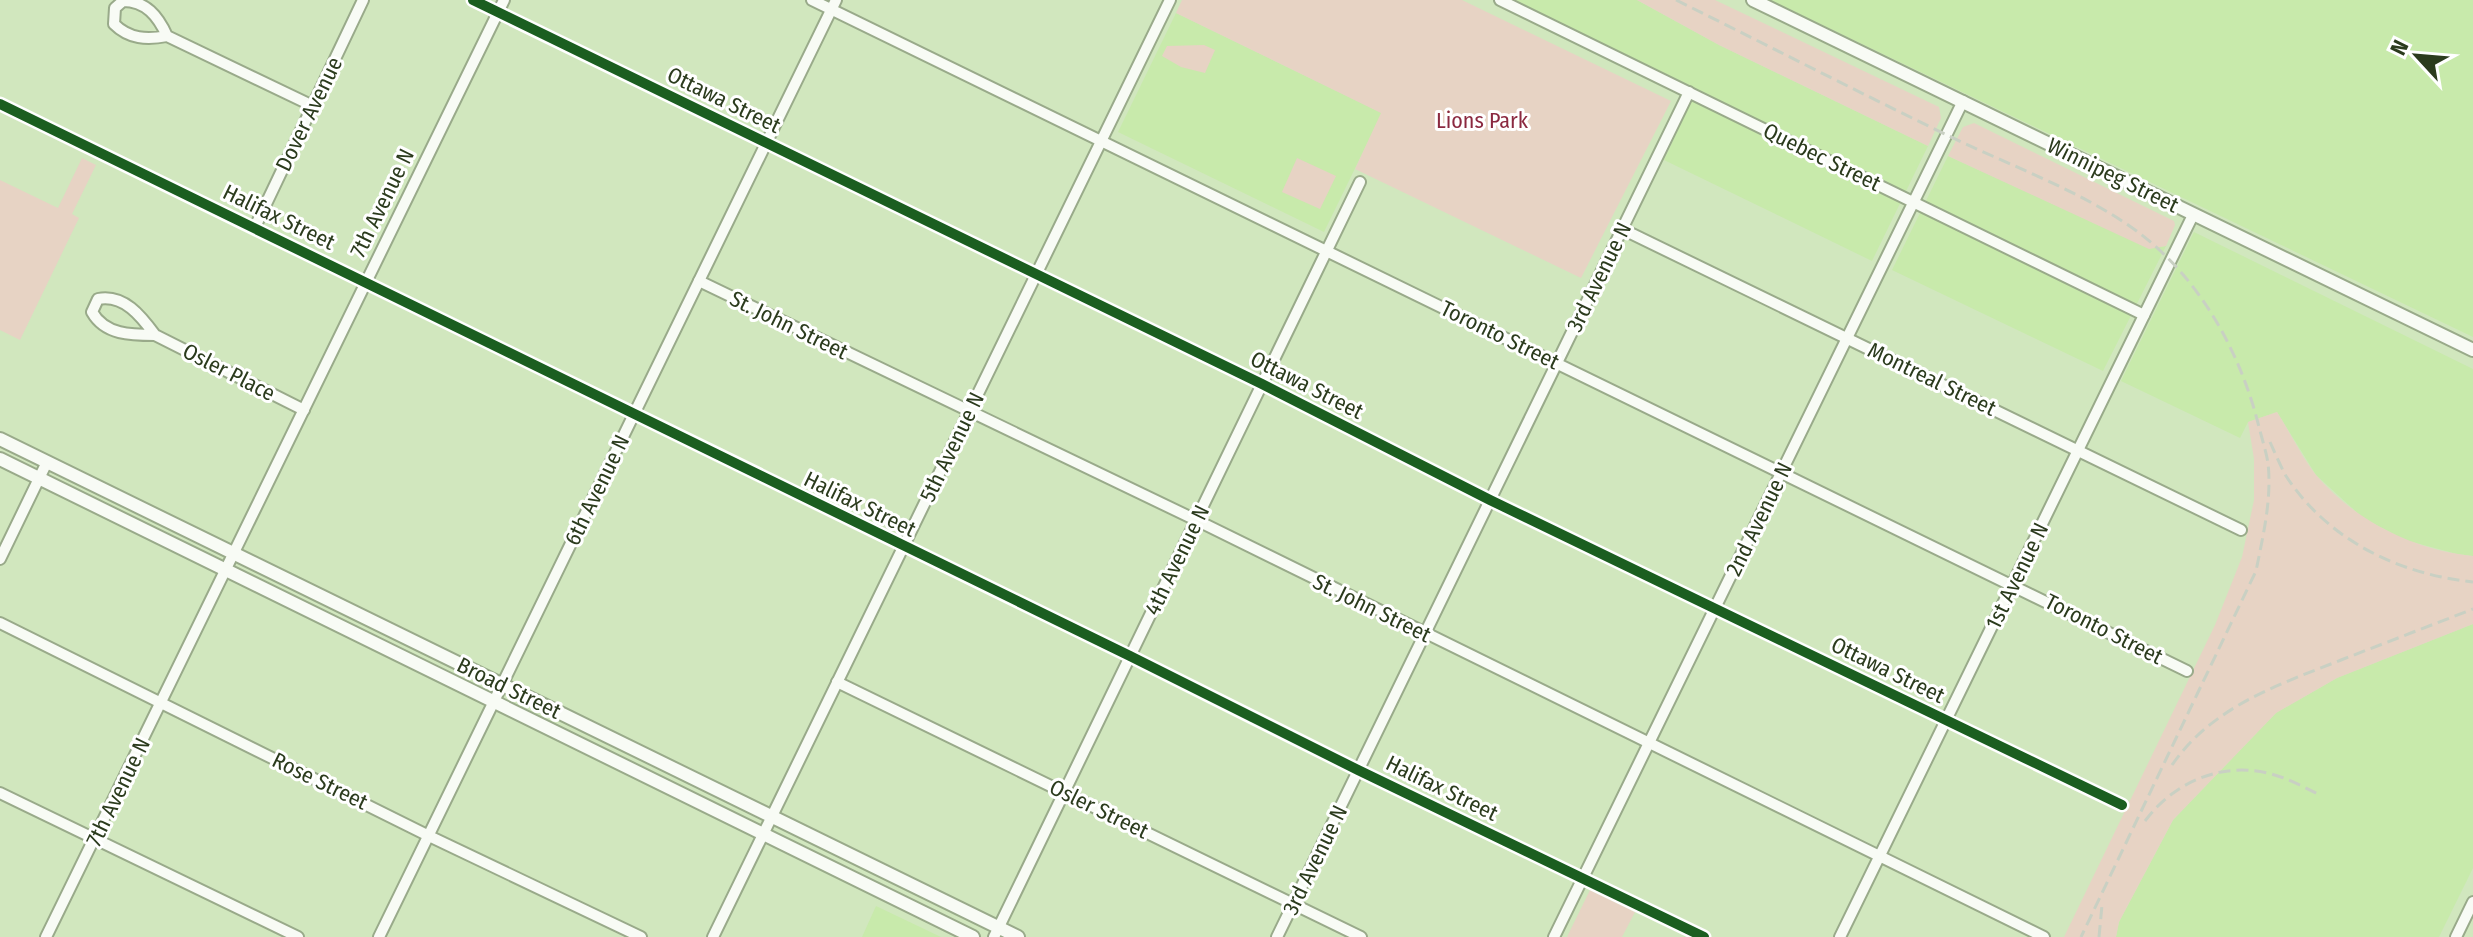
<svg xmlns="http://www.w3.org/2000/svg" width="2473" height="937" font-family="'Fira Sans Condensed',sans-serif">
	<rect width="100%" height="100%" fill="#d1e7be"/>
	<g fill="#c8eaab">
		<polygon points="1514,0 1637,0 1719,45 1928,146 1872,261 1664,160 1697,89"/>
		<polygon points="1770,0 2473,0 2473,337"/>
		<polygon points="1176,13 1382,113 1324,232 1118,132"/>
		<polygon points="1948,156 2149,248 2166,246 2103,371 1892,270"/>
		<polygon points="2194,232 2473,369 2473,556 2457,554 2405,540 2363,518 2316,475 2277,412 2248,422 2240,438 2121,381"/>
		<polygon points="2473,624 2473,868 2439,937 2116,937 2119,922 2173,820 2276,713 2337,678"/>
		<polygon points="876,906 941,937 862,937"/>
	</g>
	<g fill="#e7d3c4">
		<polygon points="1182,0 1462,0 1671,101 1581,278 1355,169 1381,113 1176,13"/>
		<polygon points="1637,0 1715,0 1939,107 1941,118 1928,146 1719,45"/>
		<polygon points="1204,45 1215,50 1205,73 1181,67 1162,56 1167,46"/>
		<polygon points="1974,123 2174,221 2175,225 2166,246 2149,249 1948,156 1963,127"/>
		<polygon points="82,158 96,165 72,214 79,218 20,340 0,330 0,180 58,208"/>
		<polygon points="1297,158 1336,176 1320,209 1282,192"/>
		<path d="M2277 412C2290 432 2301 456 2316 475 2355 521 2414 550 2473 556V624L2337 678 2276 713 2173 820 2119 922 2116 937H2064L2215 625 2242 557 2254 500V459L2248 422Z"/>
		<polygon points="1590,890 1635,912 1622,937 1567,937"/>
	</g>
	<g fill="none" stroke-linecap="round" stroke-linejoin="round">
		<g stroke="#99aa8a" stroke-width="14">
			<g id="minor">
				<polyline points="473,0 1262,384 1490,500 2122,805"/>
				<polyline points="812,0 2187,671"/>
				<polyline points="1500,0 2144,315"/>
				<path d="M167 36C158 16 146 1 123 1L115 8 114 24C129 39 147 40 167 36L313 106"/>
				<polyline points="0,104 1130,656 1358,770 1704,937"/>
				<polyline points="255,227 363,0"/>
				<polyline points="1622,229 2241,530"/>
				<polyline points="699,281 1196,520 2044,937"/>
				<path d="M155 335C131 335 105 335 92 312L98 299C124 294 141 316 155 335L304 410"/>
				<polyline points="0,559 47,462"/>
				<polyline points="0,623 429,836 641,937"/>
				<polyline points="837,682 1361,937"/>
				<polyline points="0,793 298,937"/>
				<polyline points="46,937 504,0"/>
				<polyline points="379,937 836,0"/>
				<polyline points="713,937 1170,0"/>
				<polyline points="994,937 1360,182"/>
				<polyline points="1277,937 1689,92"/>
				<polyline points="1554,937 1963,101"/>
				<polyline points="1840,937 2193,215"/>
				<polyline points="2456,937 2473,902"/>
			</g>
		</g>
		<g stroke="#99aa8a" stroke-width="16">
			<g id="major">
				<polyline points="1753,0 2473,350"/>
				<polyline points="0,439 1018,937"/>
				<polyline points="0,459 973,937"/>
			</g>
		</g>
		<use href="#minor" stroke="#f8fbf5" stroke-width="10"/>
		<use href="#major" stroke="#f8fbf5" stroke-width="12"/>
		<g stroke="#c9d0c3" stroke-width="3" stroke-dasharray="12 6" stroke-linecap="butt">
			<path d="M1676 0C1767 45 1856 91 1947 135 2008 165 2075 188 2131 227 2197 273 2240 350 2259 427 2262 439 2266 451 2268 463 2272 499 2263 536 2256 571L2081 937"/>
			<path d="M2270 442C2275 453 2280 465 2286 476 2328 540 2398 574 2473 582"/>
			<path d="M2172 765C2213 706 2278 685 2341 660 2385 643 2429 626 2473 609"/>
			<path d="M2145 821C2173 783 2220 762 2267 773 2286 777 2303 787 2320 795"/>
			<polyline points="2099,937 2102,905"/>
		</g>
		<g stroke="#fff" stroke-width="15">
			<g id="cycleway">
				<polyline points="473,0 1262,384 1490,500 2122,805"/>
				<polyline points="0,104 1130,656 1358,770 1704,937"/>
			</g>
		</g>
		<use href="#cycleway" stroke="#1b5e20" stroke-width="10"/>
	</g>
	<g text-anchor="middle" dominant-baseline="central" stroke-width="6" stroke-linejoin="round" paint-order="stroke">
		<g font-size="22" fill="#2b3b1d" stroke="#fff">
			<text transform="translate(724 100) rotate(26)">Ottawa Street</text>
			<text transform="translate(309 114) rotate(-64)">Dover Avenue</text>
			<text transform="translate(1822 157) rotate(26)">Quebec Street</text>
			<text transform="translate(2113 175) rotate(26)">Winnipeg Street</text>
			<text transform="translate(382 203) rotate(-64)">7th Avenue N</text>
			<text transform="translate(279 217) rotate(26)">Halifax Street</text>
			<text transform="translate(1599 277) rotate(-64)">3rd Avenue N</text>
			<text transform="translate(789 325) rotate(26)">St. John Street</text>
			<text transform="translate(1500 335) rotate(26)">Toronto Street</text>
			<text transform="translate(229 372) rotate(27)">Osler Place</text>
			<text transform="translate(1932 379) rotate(26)">Montreal Street</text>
			<text transform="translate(1307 385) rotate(27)">Ottawa Street</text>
			<text transform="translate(952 447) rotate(-64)">5th Avenue N</text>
			<text transform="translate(597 490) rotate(-64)">6th Avenue N</text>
			<text transform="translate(860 504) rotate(26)">Halifax Street</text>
			<text transform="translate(1759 519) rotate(-64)">2nd Avenue N</text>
			<text transform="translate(1177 560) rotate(-64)">4th Avenue N</text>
			<text transform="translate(2017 576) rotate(-64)">1st Avenue N</text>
			<text transform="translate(1372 608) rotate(26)">St. John Street</text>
			<text transform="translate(2104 629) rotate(27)">Toronto Street</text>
			<text transform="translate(1888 670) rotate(26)">Ottawa Street</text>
			<text transform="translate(509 688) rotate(26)">Broad Street</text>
			<text transform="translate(320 781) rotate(26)">Rose Street</text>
			<text transform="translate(1442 788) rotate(26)">Halifax Street</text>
			<text transform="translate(118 792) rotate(-64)">7th Avenue N</text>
			<text transform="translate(1099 809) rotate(26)">Osler Street</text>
			<text transform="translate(1315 860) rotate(-64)">3rd Avenue N</text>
		</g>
		<g font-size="22" fill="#8b2940" stroke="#fff">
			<text x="1482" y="120">Lions Park</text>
		</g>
	</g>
	<g transform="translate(2417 56) rotate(296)" stroke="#ffffff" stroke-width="6" paint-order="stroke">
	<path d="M0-6L14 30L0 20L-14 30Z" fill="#2b3b1d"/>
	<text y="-12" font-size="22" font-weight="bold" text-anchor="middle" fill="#2b3b1d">N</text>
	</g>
</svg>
